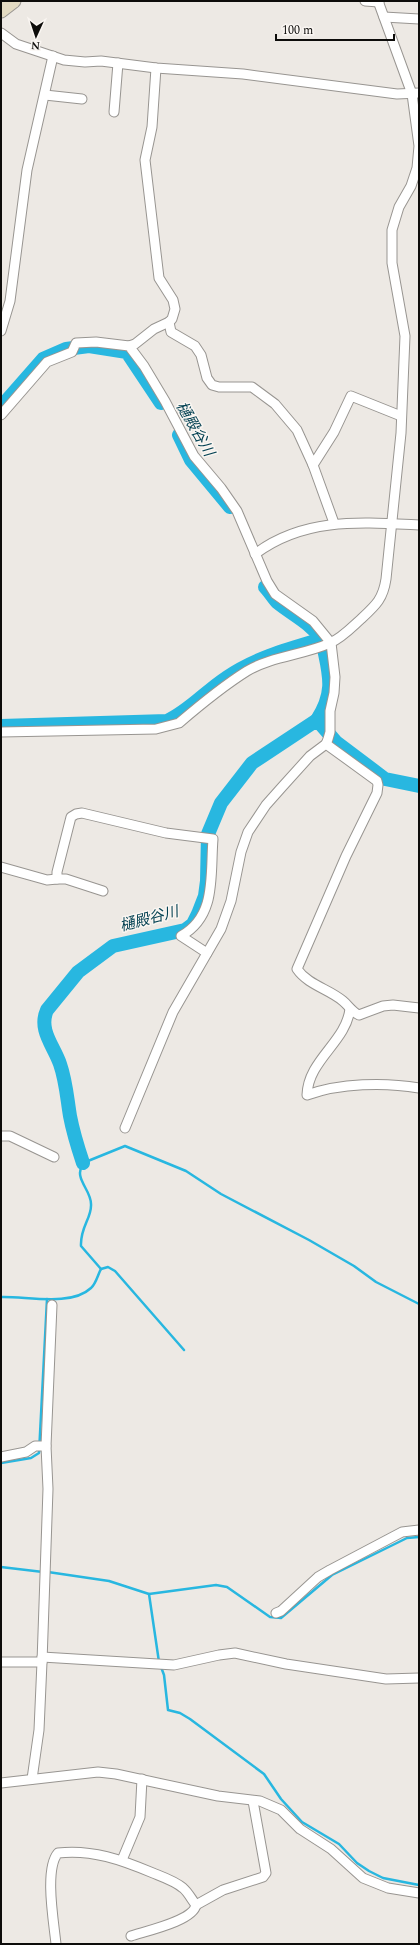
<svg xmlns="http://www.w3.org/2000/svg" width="420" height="1945" font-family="Spectral,'Noto Sans JP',serif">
	<rect width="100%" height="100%" fill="#ede9e4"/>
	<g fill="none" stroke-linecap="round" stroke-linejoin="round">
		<g stroke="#28b7e0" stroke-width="2.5">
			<polyline points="101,1269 108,1267 115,1271 184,1350"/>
			<path d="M1 1297C26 1296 71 1307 91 1288 96 1284 98 1274 101 1269L81 1246C80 1227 92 1218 91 1204 91 1189 73 1179 83 1163L125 1146 186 1171 221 1194 309 1240 354 1266 376 1282 419 1304"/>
			<polyline points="1,1463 31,1458 39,1453 47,1299"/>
			<polyline points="1,1567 43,1572"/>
			<polyline points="48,1572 109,1581 149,1594 216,1585 227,1587 270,1617 281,1618 332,1575 407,1538 419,1537"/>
			<polyline points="149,1594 159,1662"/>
			<polyline points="161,1667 164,1675 168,1710 180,1713 190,1719 264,1774 281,1799 302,1822 339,1844 357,1863 369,1871 383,1878 419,1885"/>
		</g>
		<g stroke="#28b7e0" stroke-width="14">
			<polyline points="1,407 43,359 66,349 89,346 127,352 161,403"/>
			<polyline points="179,435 191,460 230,507"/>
			<path d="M265 587C269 591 273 598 277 602 293 615 308 621 322 639"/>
			<path d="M1 726 167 721C189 711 206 691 226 678 255 658 288 649 322 639 328 672 337 689 317 720"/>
			<path d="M83 1163C78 1148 73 1132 70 1116 67 1098 66 1081 60 1064 54 1046 38 1030 47 1010L78 972 113 946 185 930 193 924 198 914 205 896 207 881 208 834 221 803 252 763 317 720 336 742 385 779 419 786"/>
		</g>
		<g stroke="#989591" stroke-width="11">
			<g id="minor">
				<polyline points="365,1 379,2"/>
				<polyline points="384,17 419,19"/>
				<polyline points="1,33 16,44 64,60 85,62 101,61 156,68 243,74 397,94 419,93"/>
				<polyline points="45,95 82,99"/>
				<polyline points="114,112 118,63"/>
				<polyline points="169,322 171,332 195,346 201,355 207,378 212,385 219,387 252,387 275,404 297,430 313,465 334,432 351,396 401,416"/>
				<polyline points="1,331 10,301 27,170 53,56"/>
				<polyline points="129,346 135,344 154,329 169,322 172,319 175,309 173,300 159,278 145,160 152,127 156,68"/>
				<polyline points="1,415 47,362 72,352 76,343 96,342 129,346 144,366 165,401 194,456 221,488 237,511 267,581 275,594 313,621 331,643 335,677 334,693 330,711 330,732 328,739 326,744 310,756 282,787 266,805 248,832 241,852 231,901 221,929 173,1012 125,1128"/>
				<polyline points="313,465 334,523"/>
				<path d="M255 554C304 517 361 522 419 525"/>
				<path d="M1 732 156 729 179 723C200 705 223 686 247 671 272 656 304 655 330 643 342 638 352 627 361 619 376 605 383 599 386 579L401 433 405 336 392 263V230L399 207 411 186 417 168 419 146 412 94 378 1"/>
				<path d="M326 744 377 781 378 785 377 793 346 856 297 969C308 985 329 989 343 1001 349 1006 352 1012 359 1015L383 1006 393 1005 419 1008"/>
				<polyline points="1,867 47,880 57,879"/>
				<path d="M103 891 66 879H57V872L71 817 76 814 82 813 166 833 213 839C210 875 217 916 181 936L207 953"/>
				<path d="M350 1009C346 1042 308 1060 307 1095 340 1083 385 1082 419 1088"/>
				<polyline points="1,1136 10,1136 54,1157"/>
				<polyline points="1,1457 26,1452 35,1446 46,1446"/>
				<polyline points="276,1613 281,1611 318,1577 330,1570 402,1532 419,1530"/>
				<polyline points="42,1657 174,1665 219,1655 235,1653 286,1664 386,1679 419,1678"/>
				<polyline points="1,1662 42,1662"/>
				<polyline points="32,1779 39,1730 42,1662 48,1489 46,1446 52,1305"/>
				<polyline points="1,1783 98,1772 116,1774 218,1796 260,1801 281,1810 300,1829 331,1849 363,1878 388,1888 419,1893"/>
				<polyline points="122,1860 140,1817 142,1779"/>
				<polyline points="196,1905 223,1890 263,1877 266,1873 253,1801"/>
				<path d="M56 1944C54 1923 44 1869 58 1853 92 1849 122 1860 153 1873 163 1877 175 1881 183 1888 188 1892 192 1900 196 1905 193 1921 146 1931 131 1936"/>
			</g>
		</g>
		<g stroke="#989591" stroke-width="15">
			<polyline id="secondary" points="1,11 14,1"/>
		</g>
		<use href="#minor" stroke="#fff" stroke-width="9"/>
		<use href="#secondary" stroke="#e3dac2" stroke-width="13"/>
	</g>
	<g text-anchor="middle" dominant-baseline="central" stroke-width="3" stroke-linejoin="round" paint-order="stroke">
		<g font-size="15" font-style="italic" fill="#013f50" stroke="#faf6f2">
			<text transform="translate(195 429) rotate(60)">樋殿谷川</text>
			<text transform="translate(149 919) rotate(-15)">樋殿谷川</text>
		</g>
	</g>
	<rect width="420" height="1945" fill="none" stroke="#0d0c0a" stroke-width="4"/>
	<g transform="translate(36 36) rotate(183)" stroke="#faf6f2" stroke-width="3" paint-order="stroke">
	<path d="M0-3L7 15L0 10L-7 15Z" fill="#0d0c0a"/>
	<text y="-6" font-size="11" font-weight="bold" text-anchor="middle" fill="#0d0c0a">N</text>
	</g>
	<path d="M276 34v6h118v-6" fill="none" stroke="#0d0c0a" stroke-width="2"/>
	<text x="282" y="34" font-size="12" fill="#0d0c0a" stroke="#faf6f2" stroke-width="3" paint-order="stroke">100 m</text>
</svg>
